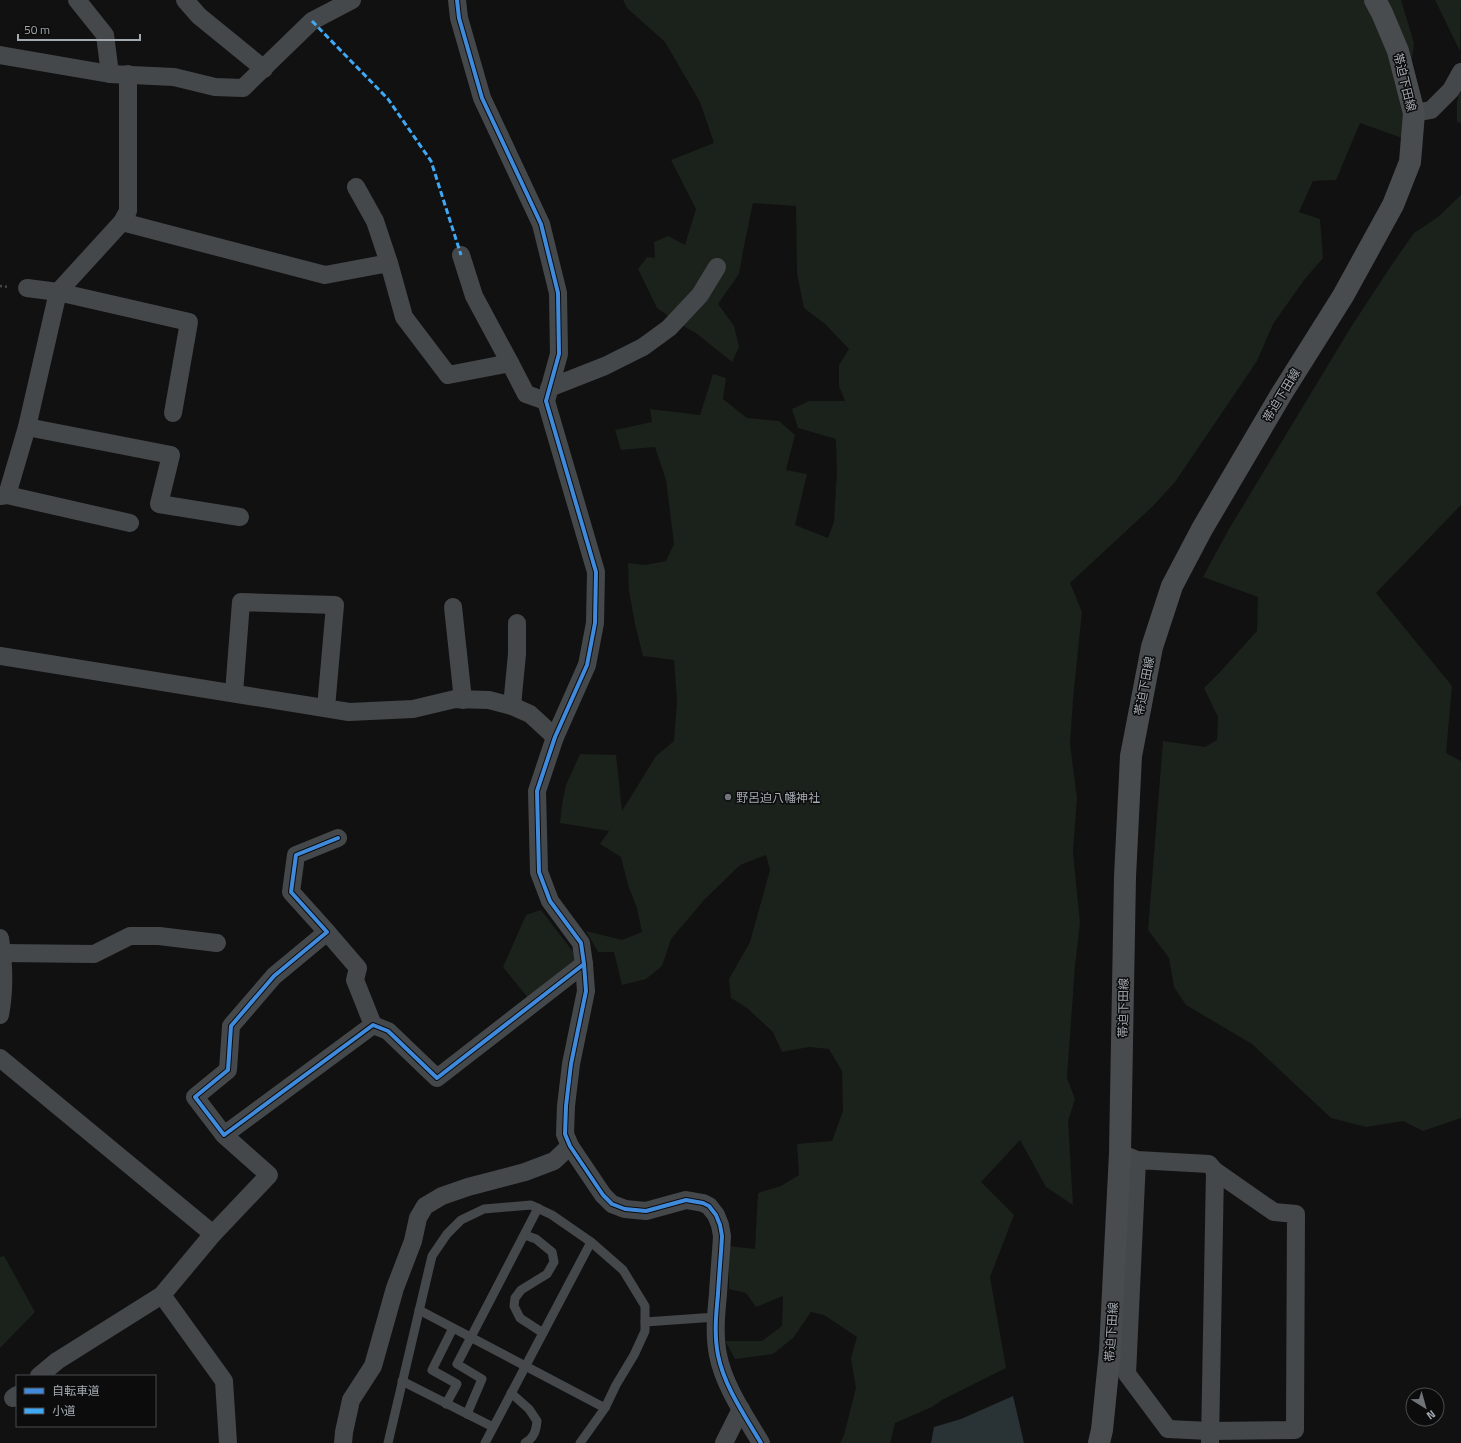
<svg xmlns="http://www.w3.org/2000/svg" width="1461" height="1443" font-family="'Titillium Web','Noto Sans JP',sans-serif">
	<rect width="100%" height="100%" fill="#111"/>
	<g fill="#1b211b">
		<polygon points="623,0 1401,0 1414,43 1402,138 1360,123 1336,180 1313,181 1299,212 1320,219 1323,258 1304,280 1273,324 1257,361 1175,482 1152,507 1070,583 1082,612 1073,699 1070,744 1077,798 1073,852 1080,923 1075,966 1067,1078 1075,1099 1068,1121 1073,1205 1046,1187 1020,1140 981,1182 1014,1215 990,1277 1006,1368 942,1400 932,1407 895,1423 890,1443 840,1443 844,1435 856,1388 851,1358 857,1337 824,1315 811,1312 793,1338 773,1354 735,1359 725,1341 762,1341 782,1326 783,1296 756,1307 746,1293 729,1289 729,1246 755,1249 758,1193 781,1186 799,1175 797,1144 832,1141 843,1111 842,1071 829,1049 809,1047 782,1052 773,1032 747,1008 731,998 729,979 750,942 770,870 766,855 740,865 704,900 671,939 662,966 646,979 622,985 614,952 598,952 586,931 622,940 642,932 637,908 628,885 621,857 600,844 609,831 560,823 562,805 566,785 580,754 616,755 622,811 656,756 674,741 677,701 674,660 643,656 635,624 629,591 628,563 645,565 666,561 674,544 666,480 655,447 621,450 615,430 652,422 650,409 700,415 713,374 726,378 723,399 747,418 779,421 795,435 786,470 807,474 795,525 828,538 834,522 837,471 836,439 798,428 792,409 809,401 845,401 839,386 839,365 849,349 825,324 804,308 797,273 796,206 753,203 744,246 739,274 718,304 734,326 739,347 732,362 696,333 678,323 657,308 638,269 647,257 655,258 654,242 668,236 685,245 696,209 671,160 714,143 700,102 665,42 627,8"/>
		<polygon points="1435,0 1461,0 1460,51"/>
		<polygon points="1461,88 1461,123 1457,122 1457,102"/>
		<polygon points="1461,195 1461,505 1376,593 1452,686 1446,753 1461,761 1461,1118 1423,1131 1403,1121 1366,1127 1331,1118 1252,1044 1186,1005 1174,987 1169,958 1148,930 1163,741 1205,747 1217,740 1218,717 1204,688 1220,672 1257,631 1258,597 1203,577 1229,529 1351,327 1393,263 1414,233 1438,217"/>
		<polygon points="541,910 574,953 574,961 528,998 503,967 526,915"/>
		<polygon points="4,1256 35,1312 0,1348 0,1257"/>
	</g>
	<polygon fill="#293235" points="1013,1396 1024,1443 931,1443 934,1427 961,1419"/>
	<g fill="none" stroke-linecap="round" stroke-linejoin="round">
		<polyline stroke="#47484b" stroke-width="2.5" stroke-dasharray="2 3" stroke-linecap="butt" points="0,286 10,287"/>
		<g stroke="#45484a" stroke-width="9">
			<polyline points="525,1235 536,1239 552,1252 554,1262 547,1274 521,1290 515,1298 514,1306 520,1318 543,1333"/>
			<polyline points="419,1310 605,1408"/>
			<polyline points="645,1322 716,1317"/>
			<polyline points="402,1381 493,1427"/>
			<path d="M511 1393 529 1409 537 1421C536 1431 534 1438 525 1443"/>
			<polyline points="446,1404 457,1384 432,1370 453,1328"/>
			<polyline points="467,1414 482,1379 457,1364 538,1208"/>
			<polyline points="388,1443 432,1256 447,1234 461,1220 484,1209 531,1205 552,1215 591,1242 623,1270 645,1306 645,1331 634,1355 616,1385 605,1408 580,1443"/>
			<polyline points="485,1443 591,1242"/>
		</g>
		<g stroke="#45484a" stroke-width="18">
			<polyline points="77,0 105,35 110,74"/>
			<polyline points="185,0 199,16 264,69"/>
			<path d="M457 0 459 18 482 98 541 224 558 293 559 354 546 401 596 572 595 623 587 665 555 737 537 791 539 872 550 901 581 943 584 964 586 991 571 1064 566 1106 565 1134 570 1146 603 1195 612 1204 625 1209 646 1211 686 1200 703 1203 709 1206 716 1215 720 1225 722 1236C721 1255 719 1275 718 1294 716 1314 714 1335 718 1355 724 1386 745 1416 761 1443"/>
			<polyline points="0,55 110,74 174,77 215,87 243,88 312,21 352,0"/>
			<polyline points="1414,113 1431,110 1451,90 1461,72"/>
			<polyline points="356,187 375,221 389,263"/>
			<polyline points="122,222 325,275 389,263 404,317 448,375 510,363 526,394 546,401"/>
			<polyline points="461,255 474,296 510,363"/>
			<polyline points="27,288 58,292 189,322 173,413"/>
			<polyline points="549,388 605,366 643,347 669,328 700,295 717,267"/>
			<polyline points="27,427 171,455 159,504 240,517"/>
			<polyline points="7,495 130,523"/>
			<polyline points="0,496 7,495 27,427 58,292 122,222 128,211 128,74"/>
			<polyline points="453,607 463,700"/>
			<polyline points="0,656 349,712 413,709 455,699 489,700 512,706 530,714 555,737"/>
			<polyline points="234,693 241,602 335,605 326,708"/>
			<polyline points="512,706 517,654 517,623"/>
			<polyline points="338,838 296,855 291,892 327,932 274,976 231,1026 228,1070 195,1097 224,1135 373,1025 388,1031 437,1078 584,964"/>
			<polyline points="327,932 358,968 355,980 373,1025"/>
			<path d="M0 938C4 964 5 989 0 1015"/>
			<polyline points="2,953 94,954 130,936 159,936 217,943"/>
			<polyline points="0,1058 213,1234"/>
			<polyline points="1120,1153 1137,1160 1209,1164 1215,1171 1274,1212 1296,1214 1295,1430 1210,1431 1168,1429 1127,1374 1137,1160"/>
			<polyline points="162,1295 224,1381 228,1443"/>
			<polyline points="39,1376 57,1361 162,1295 213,1234 269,1175 224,1135"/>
			<polyline points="13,1398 17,1395"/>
			<polyline points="1210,1442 1215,1171"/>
			<polyline points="343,1443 344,1432 351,1400 373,1366 395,1288 413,1241 418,1218 425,1206 442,1196 468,1187 525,1172 554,1161 570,1146"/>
			<polyline points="724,1443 741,1409"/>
		</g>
		<polyline stroke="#494c4e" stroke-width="22" points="1099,1443 1102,1430 1110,1351 1120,1153 1125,877 1131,756 1152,647 1172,586 1202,529 1282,393 1343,296 1393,205 1410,162 1414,113 1398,51 1382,13 1375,0"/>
		<polyline stroke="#3fa9f5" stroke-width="3" stroke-dasharray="6 3" stroke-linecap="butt" points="312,21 388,99 431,161 461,255"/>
		<g stroke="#0c0c0d" stroke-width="6">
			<g id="cycleway">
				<path d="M457 0 459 18 482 98 541 224 558 293 559 354 546 401 596 572 595 623 587 665 555 737 537 791 539 872 550 901 581 943 584 964 586 991 571 1064 566 1106 565 1134 570 1146 603 1195 612 1204 625 1209 646 1211 686 1200 703 1203 709 1206 716 1215 720 1225 722 1236C721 1255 719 1275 718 1294 716 1314 714 1335 718 1355 724 1386 745 1416 761 1443"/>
				<polyline points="338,838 296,855 291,892 327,932 274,976 231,1026 228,1070 195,1097 224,1135 373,1025 388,1031 437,1078 584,964"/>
			</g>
		</g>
		<use href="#cycleway" stroke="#408adc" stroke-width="4"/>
	</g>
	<circle fill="#707479" stroke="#0c0c0d" stroke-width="1.5" cx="728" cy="797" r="4"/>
	<g text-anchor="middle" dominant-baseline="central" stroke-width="3" stroke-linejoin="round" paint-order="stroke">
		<g font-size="12" fill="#a3aab1" stroke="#0c0c0d">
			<text transform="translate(1405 82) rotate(76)">帯迫下田線</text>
			<text transform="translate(1281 395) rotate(-59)">帯迫下田線</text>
			<text transform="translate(1144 686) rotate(-79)">帯迫下田線</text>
			<text transform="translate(1123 1008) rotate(-89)">帯迫下田線</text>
			<text transform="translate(1111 1332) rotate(-86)">帯迫下田線</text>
		</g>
		<g font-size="12" fill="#a3aab1" stroke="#0c0c0d" text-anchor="start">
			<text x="736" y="797">野呂迫八幡神社</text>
		</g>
	</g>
	<rect x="16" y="1375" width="140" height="52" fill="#0c0c0d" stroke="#484b4f"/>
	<rect x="24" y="1388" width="20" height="6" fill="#408adc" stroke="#484b4f"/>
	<text x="52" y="1395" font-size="12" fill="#a3aab1">自転車道</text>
	<rect x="24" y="1408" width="20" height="6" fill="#3fa9f5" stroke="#484b4f"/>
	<text x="52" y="1415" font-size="12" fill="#a3aab1">小道</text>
	<g transform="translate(1425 1407) rotate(143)"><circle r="19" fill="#0c0c0d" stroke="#484b4f"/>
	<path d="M0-3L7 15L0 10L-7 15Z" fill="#707479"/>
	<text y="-6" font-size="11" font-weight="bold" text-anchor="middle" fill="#a3aab1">N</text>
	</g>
	<path d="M18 34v6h122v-6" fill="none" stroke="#a3aab1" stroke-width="2"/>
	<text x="24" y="34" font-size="12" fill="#a3aab1" stroke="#0c0c0d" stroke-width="3" paint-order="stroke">50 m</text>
</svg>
